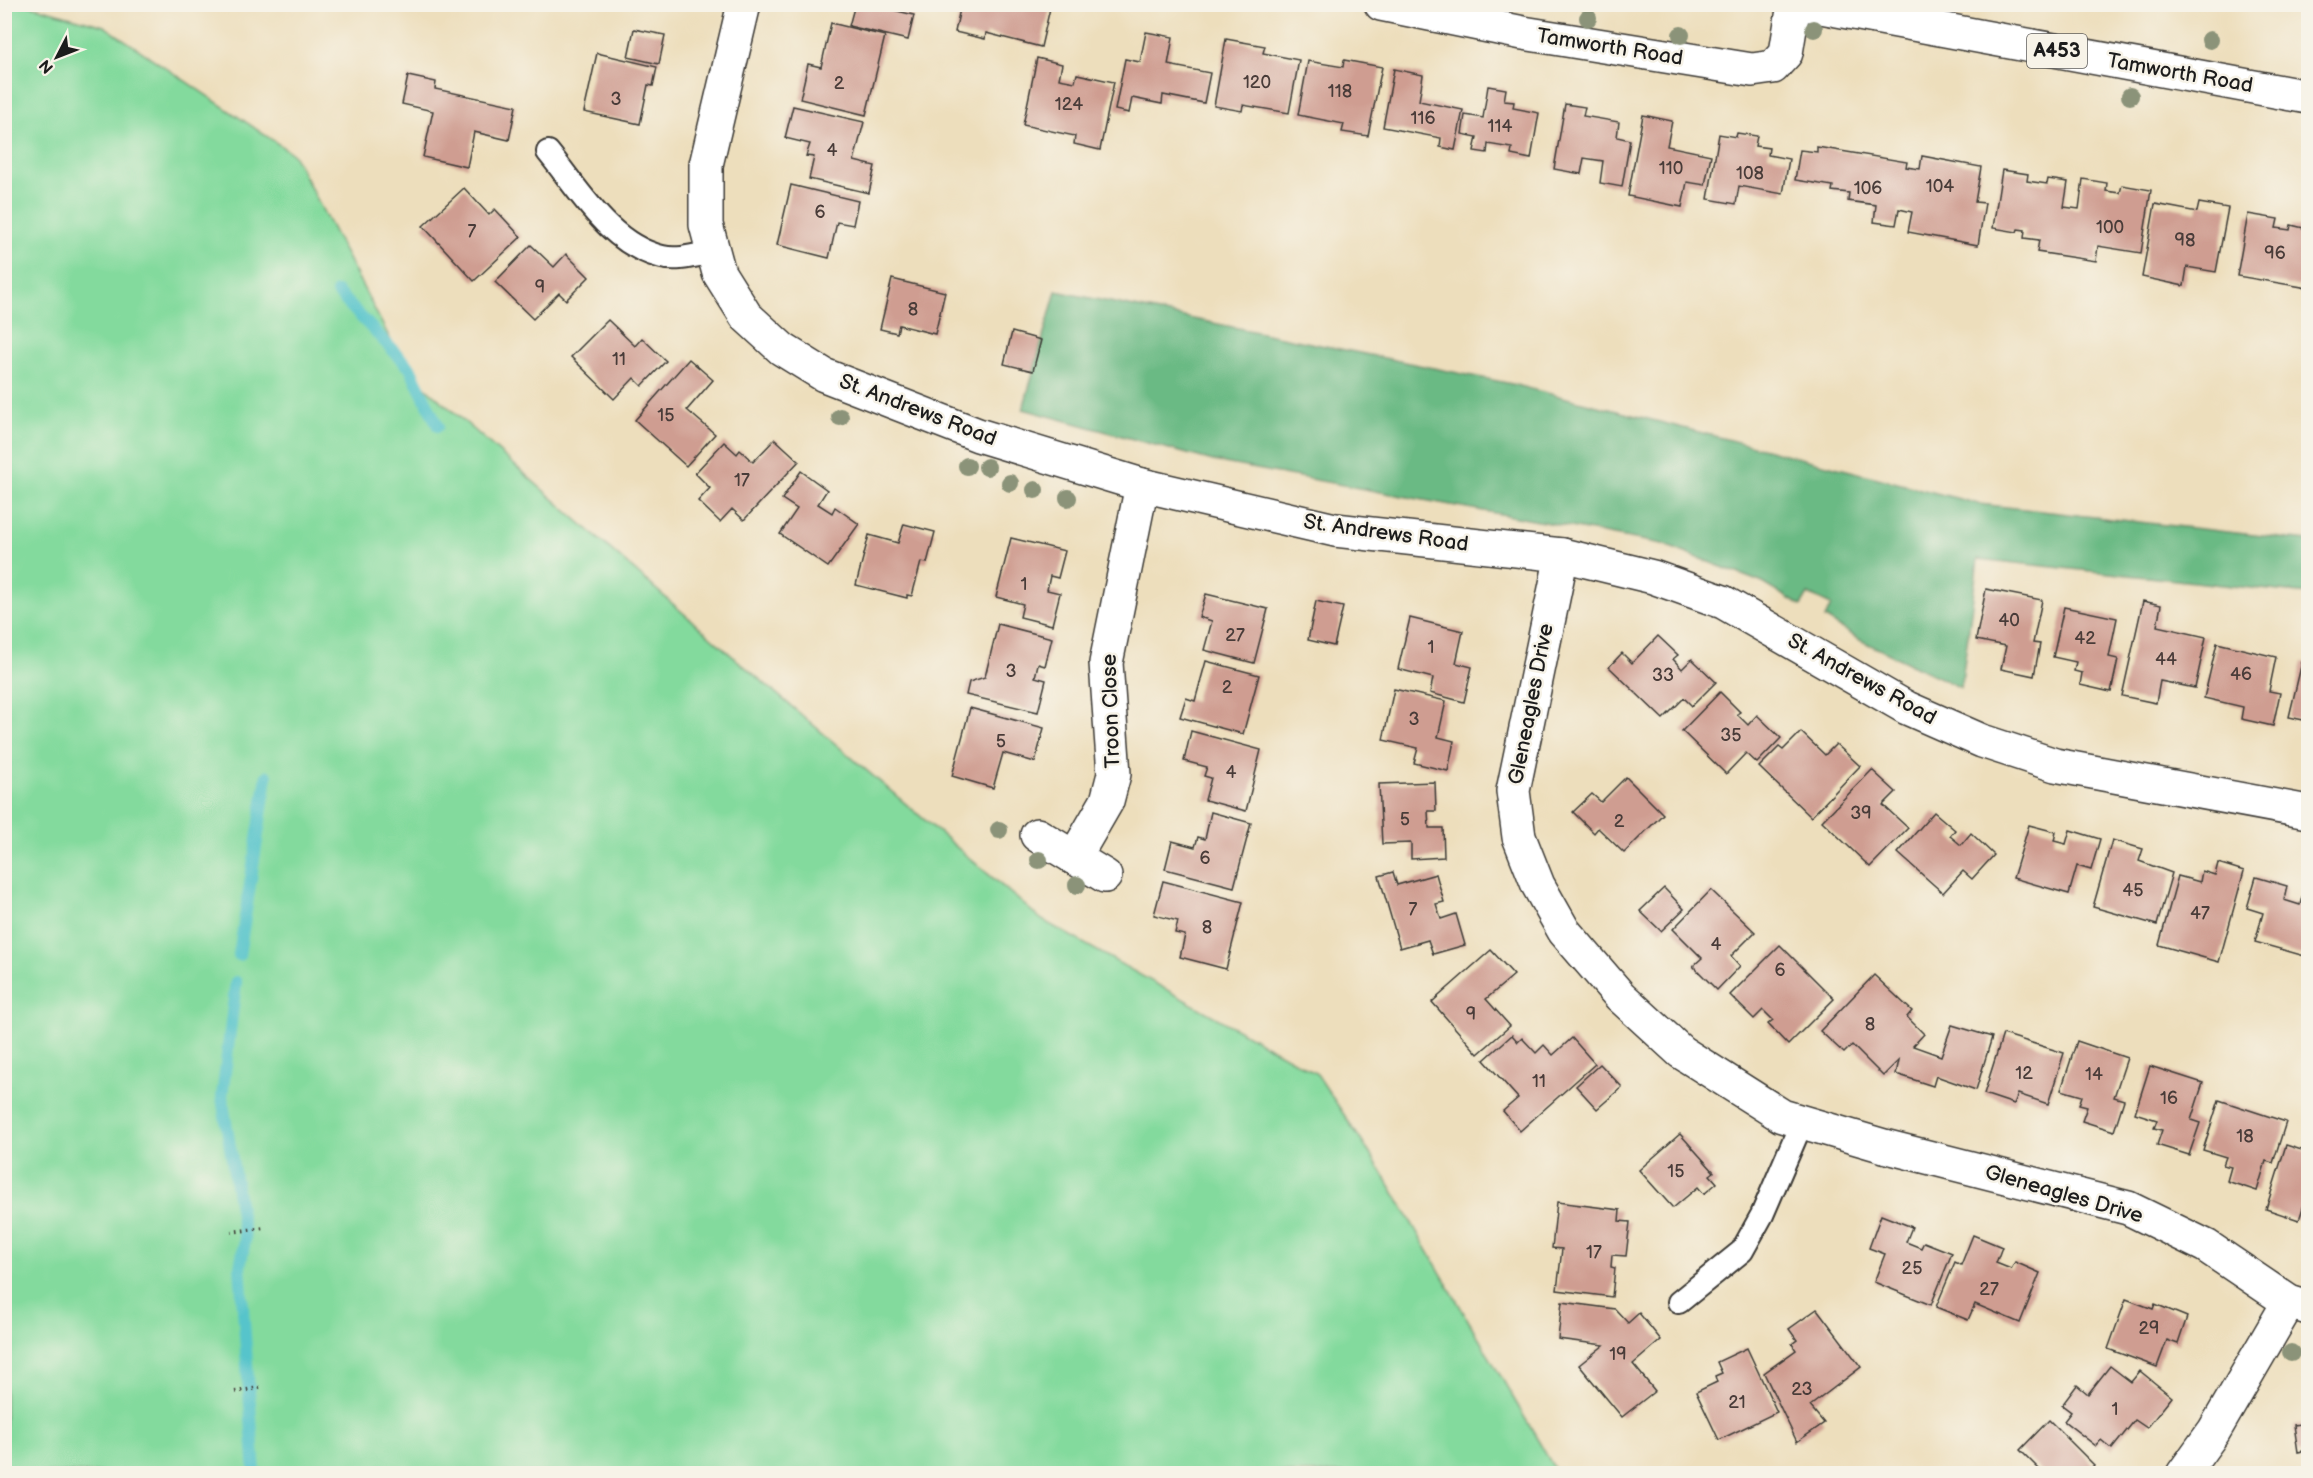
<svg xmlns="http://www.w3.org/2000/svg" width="2313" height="1478" font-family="'Balsamiq Sans',sans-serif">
	<rect width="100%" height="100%" fill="#f7f3e8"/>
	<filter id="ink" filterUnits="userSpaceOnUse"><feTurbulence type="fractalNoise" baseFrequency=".0167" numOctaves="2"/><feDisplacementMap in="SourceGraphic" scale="12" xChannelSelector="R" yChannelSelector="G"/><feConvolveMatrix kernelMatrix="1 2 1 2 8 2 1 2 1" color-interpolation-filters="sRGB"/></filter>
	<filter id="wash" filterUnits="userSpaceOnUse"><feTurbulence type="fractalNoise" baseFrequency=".008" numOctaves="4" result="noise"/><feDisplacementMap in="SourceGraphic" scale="24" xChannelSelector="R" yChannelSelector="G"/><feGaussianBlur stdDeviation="1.35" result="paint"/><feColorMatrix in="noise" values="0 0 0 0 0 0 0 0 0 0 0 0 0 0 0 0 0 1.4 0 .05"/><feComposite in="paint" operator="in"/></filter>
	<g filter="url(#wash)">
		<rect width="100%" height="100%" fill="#eddebc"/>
		<polygon fill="#83da9d" stroke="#507b5c" stroke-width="1.5" points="5,4 28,5 104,26 293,154 407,371 730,654 1042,920 1317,1074 1382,1172 1557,1473 5,1473"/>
		<polygon fill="#6aba84" stroke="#436b50" stroke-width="1.5" points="1056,291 1512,384 1979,504 2308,541 2308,594 1978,559 1961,688 1860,640 1825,618 1831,605 1808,594 1801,606 1763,583 1662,544 1213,461 1023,409"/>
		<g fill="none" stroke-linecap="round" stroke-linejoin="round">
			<g stroke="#56c4cb" stroke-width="12">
				<polyline points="337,292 410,368 438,426"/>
				<polyline points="239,955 267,776"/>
				<polyline points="236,982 222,1097 245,1240 240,1267 255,1474"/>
			</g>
		</g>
		<g id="blocks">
			<g fill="#cf9d91">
				<polygon points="855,4 895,4 893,10 914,15 908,40 849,26"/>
				<polygon points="961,4 1051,4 1041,47 986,33 985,39 955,32"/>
				<polygon points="831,23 885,36 866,115 800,99 808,64 821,67"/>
				<polygon points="634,29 665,35 659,64 628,57"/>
				<polygon points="1146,32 1173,37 1168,65 1210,73 1204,103 1163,95 1162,104 1132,98 1129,113 1115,110 1125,59 1140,62"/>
				<polygon points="1226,39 1265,46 1263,53 1299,60 1289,113 1243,105 1242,111 1214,106"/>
				<polygon points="597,53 657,67 653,86 648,85 640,124 584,112"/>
				<polygon points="1037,58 1062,64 1059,79 1075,82 1077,74 1114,82 1100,150 1074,144 1075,136 1023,125"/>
				<polygon points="1344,60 1382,67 1368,136 1342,132 1344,124 1298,115 1308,61 1343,67"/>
				<polygon points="1394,69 1423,75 1419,101 1463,110 1455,150 1440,147 1441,138 1383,127"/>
				<polygon points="408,76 436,82 435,89 516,106 509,140 474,132 467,167 423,157 433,111 402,104"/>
				<polygon points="1488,86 1506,89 1504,101 1514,102 1513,108 1539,113 1531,159 1511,155 1512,148 1488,144 1487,153 1474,151 1477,137 1462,134 1465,115 1483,118"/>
				<polygon points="1565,104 1585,107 1583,116 1619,122 1617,137 1630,140 1622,187 1600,183 1603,161 1584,158 1581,174 1554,169"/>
				<polygon points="793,106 864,122 854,161 875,166 869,193 809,179 814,157 806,156 810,144 785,138"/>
				<polygon points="1643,115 1672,121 1667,146 1711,155 1705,185 1687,182 1682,207 1628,196"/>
				<polygon points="1737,133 1757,136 1755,146 1769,148 1768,155 1789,159 1783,194 1739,186 1736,204 1708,199 1719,134 1736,137"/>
				<polygon points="1817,147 1907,162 1906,167 1920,169 1922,156 1981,167 1975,202 1985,203 1978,245 1908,232 1912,212 1899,209 1896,225 1874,222 1876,205 1848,201 1849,193 1832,191 1833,186 1795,180 1800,150 1817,152"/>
				<polygon points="2002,170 2028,174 2027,181 2047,184 2048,179 2068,182 2064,207 2079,209 2083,179 2107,183 2106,191 2120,193 2122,185 2151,190 2141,253 2098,246 2096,261 2037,252 2039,240 2024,238 2025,230 2018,229 2017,232 1993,228"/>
				<polygon points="791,185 858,201 853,225 837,222 829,258 777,245"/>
				<polygon points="464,188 489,215 495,209 521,237 474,281 423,226"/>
				<polygon points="2199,203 2228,208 2216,272 2187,267 2184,286 2142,277 2155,204 2197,212"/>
				<polygon points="2248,214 2278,219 2276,228 2290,230 2291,225 2308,229 2308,288 2237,276"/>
				<polygon points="531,245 554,267 566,254 589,277 566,300 559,293 533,319 495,282"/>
				<polygon points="892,279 945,292 935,334 899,325 897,333 880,329"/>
				<polygon points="608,320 635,346 642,338 666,361 642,386 634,378 614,399 571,357"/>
				<polygon points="1012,332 1041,340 1033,371 1004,364"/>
				<polygon points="689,359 713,380 687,410 715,434 686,466 635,420"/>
				<polygon points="775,439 799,461 744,520 732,509 720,522 698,501 710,488 695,473 724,442 737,454 740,450 753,462"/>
				<polygon points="801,471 827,490 818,504 832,513 835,507 859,524 828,567 780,534 797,509 782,499"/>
				<polygon points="904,524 935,532 927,563 921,562 912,596 907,595 907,598 856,585 869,535 898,543"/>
				<polygon points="1011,538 1065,551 1058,578 1050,576 1047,590 1060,593 1052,625 1020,617 1023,604 996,597"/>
				<polygon points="1986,589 2042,600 2033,643 2040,644 2034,676 2001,669 2006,646 1976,640"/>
				<polygon points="1206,594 1268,609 1254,663 1204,650 1212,621 1199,617"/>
				<polygon points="1316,601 1343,607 1334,646 1308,640"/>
				<polygon points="2143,601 2161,605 2157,626 2206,637 2195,688 2160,681 2156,703 2122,696"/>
				<polygon points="2064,607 2117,618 2109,657 2118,659 2111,692 2080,685 2082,673 2074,671 2076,662 2053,657"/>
				<polygon points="1410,618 1463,631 1456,663 1472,667 1464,702 1430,693 1433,678 1398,669"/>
				<polygon points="998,624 1052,638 1045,666 1038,664 1035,677 1046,680 1038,712 966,695 969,682 985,677"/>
				<polygon points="1658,636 1678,655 1673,659 1682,669 1692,659 1716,682 1692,706 1684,698 1663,719 1609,667 1622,653 1632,663"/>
				<polygon points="2217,643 2276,657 2269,691 2280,693 2273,726 2241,719 2243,707 2204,698"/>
				<polygon points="1206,661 1259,675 1243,734 1180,717 1186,698 1195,701"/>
				<polygon points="2302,662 2308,663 2308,721 2289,717"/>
				<polygon points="1394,689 1446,701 1438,737 1454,741 1448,771 1414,763 1418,748 1383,740"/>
				<polygon points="1720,692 1740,712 1737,714 1748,725 1757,715 1781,738 1757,763 1746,753 1726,774 1682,731"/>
				<polygon points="970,708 1044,728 1035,762 1003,753 993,788 952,776"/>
				<polygon points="1191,731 1261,750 1246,811 1205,800 1211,778 1204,776 1207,767 1184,761"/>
				<polygon points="1801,732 1825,755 1836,744 1860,766 1811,817 1759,767 1779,747 1783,750"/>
				<polygon points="1872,770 1896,792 1883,805 1908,828 1870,867 1822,821"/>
				<polygon points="1626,777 1663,814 1624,853 1598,828 1594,833 1573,812 1592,794 1601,802"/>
				<polygon points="1435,782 1436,811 1428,811 1429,828 1443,828 1444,857 1411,859 1411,843 1382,844 1379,784"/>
				<polygon points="1211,812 1251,823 1234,887 1165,869 1172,841 1195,847 1198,837 1205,839"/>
				<polygon points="1934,812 1955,830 1950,836 1961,845 1971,833 1994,855 1972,879 1963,871 1943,893 1898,853"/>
				<polygon points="2029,825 2056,832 2054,841 2066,844 2070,830 2100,839 2091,870 2077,866 2069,894 2013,878"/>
				<polygon points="2112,840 2143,849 2139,861 2172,873 2157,925 2093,907"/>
				<polygon points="2218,863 2244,871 2219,962 2159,945 2178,876 2200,882 2202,871 2215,875"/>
				<polygon points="1393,872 1397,885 1436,874 1444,902 1436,904 1441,919 1456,914 1465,945 1433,954 1428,940 1400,948 1379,876"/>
				<polygon points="2256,877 2287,886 2284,900 2300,905 2302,897 2308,899 2308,957 2255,942 2263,913 2247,908"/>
				<polygon points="1163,881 1243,902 1226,969 1180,957 1185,935 1175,933 1178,921 1154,915"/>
				<polygon points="1664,888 1684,909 1661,931 1640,911"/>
				<polygon points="1711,890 1755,932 1731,956 1740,966 1717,990 1693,966 1702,958 1673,929"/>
				<polygon points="1780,945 1834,999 1788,1045 1768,1024 1773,1020 1763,1010 1754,1019 1730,995"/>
				<polygon points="1491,950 1514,975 1486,999 1510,1026 1478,1054 1432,1002"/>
				<polygon points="1874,975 1912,1011 1907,1017 1924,1034 1913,1046 1941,1056 1952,1025 1992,1037 1976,1090 1936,1076 1933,1086 1896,1074 1899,1060 1883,1076 1852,1045 1844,1053 1820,1031"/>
				<polygon points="2003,1034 2064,1053 2048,1104 2018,1094 2014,1104 1984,1094"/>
				<polygon points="1512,1035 1518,1042 1522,1038 1536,1053 1544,1045 1553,1055 1572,1038 1595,1064 1520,1131 1503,1111 1518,1098 1484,1060"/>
				<polygon points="2077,1041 2127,1058 2114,1097 2124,1100 2114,1131 2082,1121 2087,1107 2079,1105 2082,1096 2061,1090"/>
				<polygon points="1600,1064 1622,1087 1597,1109 1576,1086"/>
				<polygon points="2150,1066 2203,1083 2191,1120 2200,1123 2189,1155 2157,1145 2162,1130 2154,1128 2157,1120 2135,1113"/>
				<polygon points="2219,1100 2286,1122 2273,1163 2266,1161 2257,1191 2227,1181 2231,1167 2223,1165 2226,1157 2203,1150"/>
				<polygon points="1680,1134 1714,1172 1710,1175 1717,1183 1704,1194 1698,1187 1673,1208 1639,1170"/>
				<polygon points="2286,1145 2308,1152 2308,1199 2306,1198 2299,1220 2266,1209"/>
				<polygon points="1557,1202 1620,1210 1619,1221 1630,1222 1626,1256 1612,1255 1611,1267 1615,1268 1612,1297 1557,1290 1562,1249 1552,1248"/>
				<polygon points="1881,1215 1912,1227 1906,1242 1921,1248 1924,1242 1952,1253 1931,1305 1874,1282 1885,1254 1869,1248"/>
				<polygon points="1973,1235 2002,1247 1996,1263 2011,1269 2015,1262 2040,1273 2020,1323 1975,1304 1968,1320 1936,1307 1955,1262 1961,1265"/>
				<polygon points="2126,1299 2153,1309 2155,1304 2187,1317 2178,1344 2167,1340 2157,1367 2108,1349"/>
				<polygon points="1562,1302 1615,1309 1628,1323 1639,1313 1661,1340 1633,1364 1655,1391 1622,1417 1579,1365 1604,1345 1558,1339"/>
				<polygon points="1817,1309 1861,1367 1810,1406 1824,1423 1797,1442 1764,1373 1796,1350 1792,1344 1797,1340 1789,1329"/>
				<polygon points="1747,1348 1777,1412 1719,1440 1696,1392 1717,1382 1715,1376 1722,1373 1717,1362"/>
				<polygon points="2110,1366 2131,1382 2140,1371 2172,1397 2147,1428 2135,1420 2112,1449 2101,1440 2096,1446 2064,1421 2071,1412 2062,1405 2077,1385 2088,1394"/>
				<polygon points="2049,1420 2094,1465 2086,1474 2044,1474 2020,1450"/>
				<polygon points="2308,1423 2308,1450 2298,1452 2294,1425"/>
			</g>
		</g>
	</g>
	<g filter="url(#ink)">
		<use href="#blocks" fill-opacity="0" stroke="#3b3934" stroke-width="1.5"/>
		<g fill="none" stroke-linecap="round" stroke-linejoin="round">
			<g stroke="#3b3934" stroke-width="26">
				<g id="lane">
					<path d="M548 152C580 191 610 245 662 257 678 261 697 255 713 252"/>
					<polyline points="1679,1302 1742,1251 1762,1215 1802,1122"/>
				</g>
			</g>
			<g stroke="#3b3934" stroke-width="36">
				<g id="street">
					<polyline points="744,4 706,165 706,225 719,273 746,316 782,349 824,375 978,435 1142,485 1335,530 1562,555 1653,577 1723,602 1907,708 1982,741 2055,765 2308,812"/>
					<polyline points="1381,4 1523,33 1752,70 1773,67 1786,53 1794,4"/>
					<polyline points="1562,555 1513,791 1519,837 1538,885 1564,931 1620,996 1681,1052 1782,1116 1884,1146 2128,1208 2206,1246 2289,1302 2308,1308"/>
					<polyline points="1037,835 1105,876"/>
					<polyline points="1074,858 1107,801 1114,774 1106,663 1142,485"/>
					<polyline points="2183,1474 2214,1431 2289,1302"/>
				</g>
			</g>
			<g stroke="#3b3934" stroke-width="36">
				<polyline id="primary" points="1805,4 2308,97"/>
			</g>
			<g stroke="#3b3934" stroke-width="4" stroke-dasharray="1.5 4.5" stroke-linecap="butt">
				<polyline points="231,1232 264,1228"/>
				<polyline points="235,1392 264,1387"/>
			</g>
			<use href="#lane" stroke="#fff" stroke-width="22"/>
			<use href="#street" stroke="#fff" stroke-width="33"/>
			<use href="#primary" stroke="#fff" stroke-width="33"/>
		</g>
		<g fill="#8b9379">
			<circle cx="1588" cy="18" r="9"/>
			<circle cx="1814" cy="29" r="9"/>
			<circle cx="1681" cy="35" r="9"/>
			<circle cx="2210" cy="40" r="9"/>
			<circle cx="2130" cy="96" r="9"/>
			<circle cx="840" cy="417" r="9"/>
			<circle cx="967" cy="466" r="9"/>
			<circle cx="987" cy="467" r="9"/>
			<circle cx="1010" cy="483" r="9"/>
			<circle cx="1035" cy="490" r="9"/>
			<circle cx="1068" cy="498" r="9"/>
			<circle cx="999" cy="830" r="9"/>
			<circle cx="1039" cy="860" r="9"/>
			<circle cx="1077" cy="885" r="9"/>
			<circle cx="2291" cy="1353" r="9"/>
		</g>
	</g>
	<g text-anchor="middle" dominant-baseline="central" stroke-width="5" stroke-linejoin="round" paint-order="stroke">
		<g font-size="18" fill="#493c39">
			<text x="1257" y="82">120</text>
			<text x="839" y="83">2</text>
			<text x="1340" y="91">118</text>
			<text x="616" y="99">3</text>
			<text x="1069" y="104">124</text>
			<text x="1423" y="118">116</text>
			<text x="1500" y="126">114</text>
			<text x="832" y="150">4</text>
			<text x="1671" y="168">110</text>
			<text x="1750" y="173">108</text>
			<text x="1940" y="186">104</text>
			<text x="1868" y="188">106</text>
			<text x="820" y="212">6</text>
			<text x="2110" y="227">100</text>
			<text x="472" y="231">7</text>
			<text x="2185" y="240">98</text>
			<text x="2275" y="253">96</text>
			<text x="540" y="287">9</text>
			<text x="913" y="309">8</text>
			<text x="619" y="359">11</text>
			<text x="666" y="415">15</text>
			<text x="742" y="480">17</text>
			<text x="1024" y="584">1</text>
			<text x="2009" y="620">40</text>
			<text x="1235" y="635">27</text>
			<text x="2085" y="638">42</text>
			<text x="1431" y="647">1</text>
			<text x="2166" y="659">44</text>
			<text x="1011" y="671">3</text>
			<text x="2241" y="674">46</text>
			<text x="1663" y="675">33</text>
			<text x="1227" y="687">2</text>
			<text x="1414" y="719">3</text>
			<text x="1731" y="735">35</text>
			<text x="1001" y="741">5</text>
			<text x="1231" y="772">4</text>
			<text x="1861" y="813">39</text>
			<text x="1405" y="819">5</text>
			<text x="1619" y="821">2</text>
			<text x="1205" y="858">6</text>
			<text x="2133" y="890">45</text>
			<text x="1413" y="909">7</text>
			<text x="2200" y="913">47</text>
			<text x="1207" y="927">8</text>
			<text x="1716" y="944">4</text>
			<text x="1780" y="970">6</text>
			<text x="1471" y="1014">9</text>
			<text x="1870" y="1024">8</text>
			<text x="2024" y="1073">12</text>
			<text x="2094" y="1074">14</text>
			<text x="1539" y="1081">11</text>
			<text x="2169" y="1098">16</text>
			<text x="2245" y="1136">18</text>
			<text x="1676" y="1171">15</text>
			<text x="1594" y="1252">17</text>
			<text x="1912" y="1268">25</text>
			<text x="1989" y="1289">27</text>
			<text x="2149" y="1328">29</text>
			<text x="1618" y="1354">19</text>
			<text x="1802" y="1389">23</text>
			<text x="1737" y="1402">21</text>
			<text x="2115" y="1409">1</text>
		</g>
		<rect fill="#f7f3e8" stroke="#5e5c59" stroke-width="1.5" x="2027" y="34" width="60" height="34" rx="4.5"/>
		<g font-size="20" font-weight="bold" fill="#1c1c1c">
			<text x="2057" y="51">A453</text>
		</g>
		<g font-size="21" fill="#1c1c1c" stroke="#f7f3e8">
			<text transform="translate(1610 47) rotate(9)">Tamworth Road</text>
			<text transform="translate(2180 73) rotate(10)">Tamworth Road</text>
			<text transform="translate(918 410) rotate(21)">St. Andrews Road</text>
			<text transform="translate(1386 533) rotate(8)">St. Andrews Road</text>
			<text transform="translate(1862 679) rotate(29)">St. Andrews Road</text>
			<text transform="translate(1531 704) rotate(-79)">Gleneagles Drive</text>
			<text transform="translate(1111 711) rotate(-92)">Troon Close</text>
			<text transform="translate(2064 1194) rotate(16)">Gleneagles Drive</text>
		</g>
	</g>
	<rect width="2313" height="1478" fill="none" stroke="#f7f3e8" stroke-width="24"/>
	<g transform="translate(57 57) rotate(228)" stroke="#f7f3e8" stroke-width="4.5" paint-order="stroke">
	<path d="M0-4.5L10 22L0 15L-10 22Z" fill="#1c1c1c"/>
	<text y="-9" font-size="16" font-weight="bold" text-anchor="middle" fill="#1c1c1c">N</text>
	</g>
</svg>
